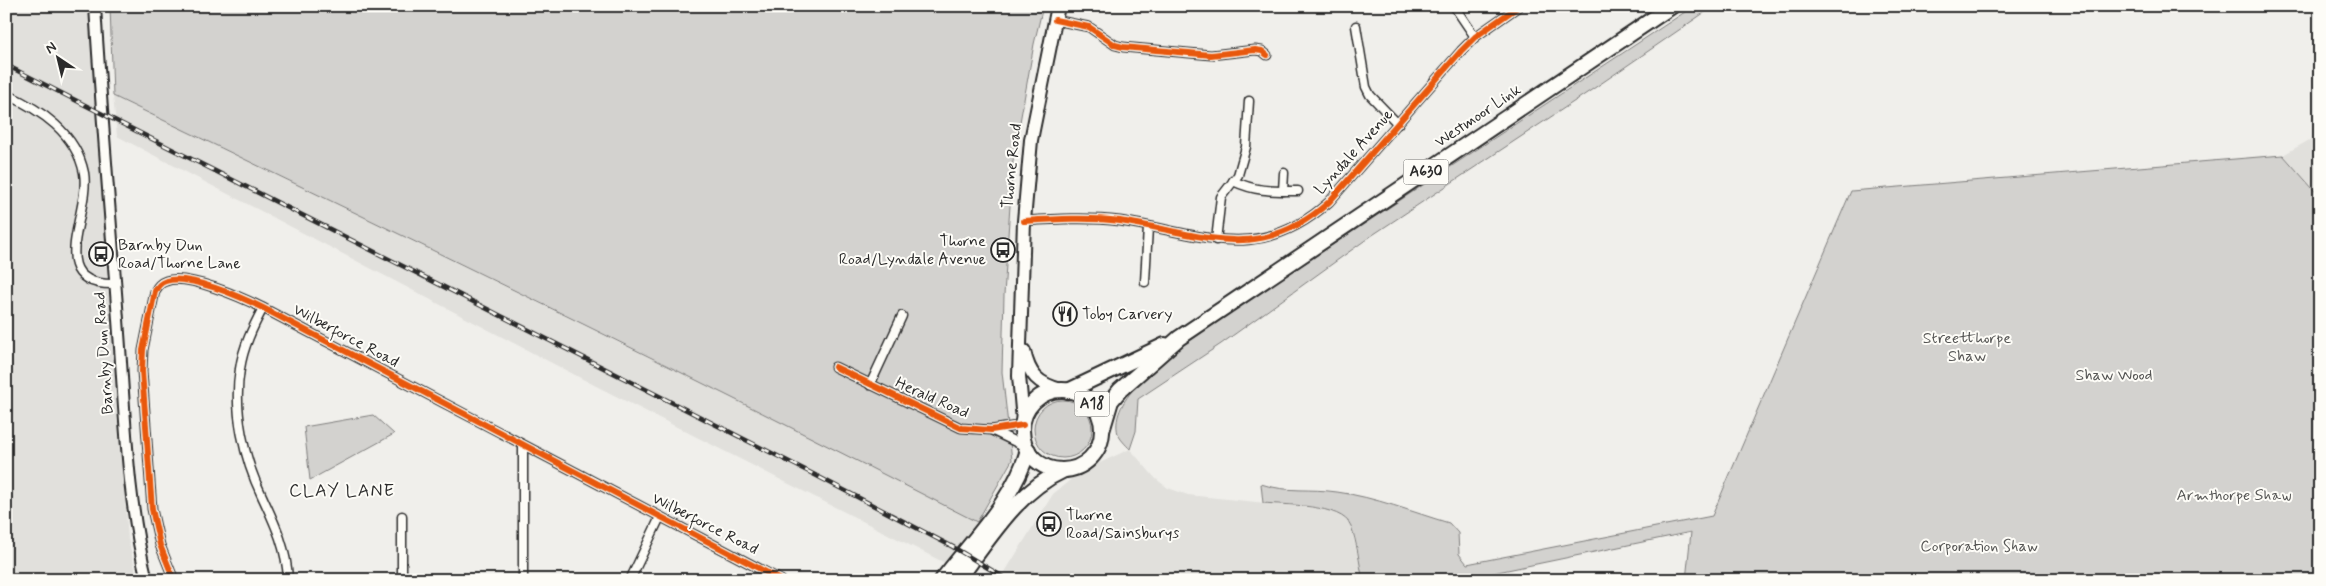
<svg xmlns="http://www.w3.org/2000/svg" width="2326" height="586" font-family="Mynerve,sans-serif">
	<rect width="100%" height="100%" fill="#f0efeb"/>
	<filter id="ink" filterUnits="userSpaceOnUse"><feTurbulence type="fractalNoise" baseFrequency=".02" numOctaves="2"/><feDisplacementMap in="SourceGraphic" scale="10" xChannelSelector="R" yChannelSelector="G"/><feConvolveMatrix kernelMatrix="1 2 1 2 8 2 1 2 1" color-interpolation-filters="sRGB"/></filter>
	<g filter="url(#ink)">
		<g fill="#e1e0dc">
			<polygon points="6,6 89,6 128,539 138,580 6,580"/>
			<polygon points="113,96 324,197 827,445 977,522 949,565 596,386 117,136"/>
			<polygon points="2320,134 2320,197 2283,155"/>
			<polygon points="1130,449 1156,479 1168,488 1188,495 1326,509 1343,514 1351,525 1363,580 1000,580 1053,494 1080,472"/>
		</g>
		<g fill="#d3d2cf" stroke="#7f7e7d">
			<path d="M110 6H1043L1034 44 1013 161 1004 295 1002 372 1012 460 977 522C691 375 403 235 113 96Z"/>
			<path d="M1694 6H1714L1593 89 1371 236 1221 344 1138 399 1136 431 1130 449C1126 445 1120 439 1118 434 1108 398 1164 362 1187 341Z"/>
			<path d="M2283 155 2320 197V580H1686L1691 532 1459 580H1363C1359 562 1357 542 1351 526 1342 504 1284 505 1263 503L1261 484C1288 493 1310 488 1337 492 1375 497 1412 512 1449 523L1458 533 1459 554 1467 564 1712 516 1851 191Z"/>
			<circle cx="1063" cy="429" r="29"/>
			<polygon points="373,415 394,434 310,480 304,427"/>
		</g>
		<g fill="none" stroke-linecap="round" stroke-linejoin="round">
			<g stroke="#2b2b2b" stroke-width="11">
				<g id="minor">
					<polyline points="1454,6 1475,37"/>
					<polyline points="1055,20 1089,27 1115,45 1123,47 1211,55 1255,50 1262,51 1267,55"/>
					<polyline points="1356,26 1366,87 1370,95 1398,124"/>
					<path d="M6 94C41 110 76 133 84 173 91 214 42 286 115 284"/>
					<path d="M1233 181C1257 192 1273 191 1298 191"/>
					<polyline points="1283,191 1284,173"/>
					<path d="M1024 221C1056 219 1088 217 1120 221 1201 233 1258 266 1329 202L1461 51 1475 37 1519 6"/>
					<polyline points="1216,240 1221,197 1238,175 1246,147 1249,101"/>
					<polyline points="1145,282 1148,227"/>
					<path d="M263 308C253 327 243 347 240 369 233 410 244 459 262 496 275 524 287 549 288 580"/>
					<polyline points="835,367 961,428 991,430 1023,425"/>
					<polyline points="870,385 902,316"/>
					<polyline points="991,430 1026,447"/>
					<polyline points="523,445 523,580"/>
					<polyline points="402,516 402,580"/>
					<path d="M174 580 160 545 152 509 142 371 143 350 155 291C158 286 160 283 166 281 187 273 243 298 263 308L781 580"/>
					<polyline points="630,580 660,517"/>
				</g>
			</g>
			<g stroke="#2b2b2b" stroke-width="14">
				<path id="tertiary" d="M95 6C102 125 113 243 121 362 126 435 129 508 147 580"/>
			</g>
			<g stroke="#2b2b2b" stroke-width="16">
				<g id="primary">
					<path d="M1024 351C1029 375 1038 384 1061 390"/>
					<polyline points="1023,421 1019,376 1024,221 1031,140 1058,6"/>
				</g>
			</g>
			<g stroke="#2b2b2b" stroke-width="18">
				<g id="trunk">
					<circle cx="1062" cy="430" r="40"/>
					<polyline points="1068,391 1165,345"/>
					<polyline points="1102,431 1111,401 1120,390 1179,338 1672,6"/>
					<path d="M942 580C973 539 1014 500 1028 450"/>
					<path d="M958 580C989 539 1017 491 1064 470"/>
				</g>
			</g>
			<use href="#minor" stroke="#fdfcf7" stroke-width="8"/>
			<use href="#tertiary" stroke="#fdfcf7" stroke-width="10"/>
			<use href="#primary" stroke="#fdfcf7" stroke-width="12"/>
			<use href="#trunk" stroke="#fdfcf7" stroke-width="14"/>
			<g stroke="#2b2b2b" stroke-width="4.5">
				<polyline id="rail" points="6,65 815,475 953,547 1008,580"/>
			</g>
			<use href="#rail" stroke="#fdfcf7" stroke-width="2.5" stroke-dasharray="8" stroke-linecap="butt"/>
			<g stroke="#fdfcf7" stroke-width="9">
				<g id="cycleway">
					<polyline points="1055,20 1089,27 1115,45 1123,47 1211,55 1255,50 1262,51 1267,55"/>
					<path d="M1024 221C1056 219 1088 217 1120 221 1201 233 1258 266 1329 202L1461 51 1475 37 1519 6"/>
					<polyline points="835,367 961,428 991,430 1023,425"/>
					<path d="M174 580 160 545 152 509 142 371 143 350 155 291C158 286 160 283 166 281 187 273 243 298 263 308L781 580"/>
				</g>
			</g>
			<use href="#cycleway" stroke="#e8590c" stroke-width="6"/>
		</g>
	</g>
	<defs>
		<g id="bus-ring" transform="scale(1.25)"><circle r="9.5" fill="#fdfcf7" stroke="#2b2b2b" stroke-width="1.5"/><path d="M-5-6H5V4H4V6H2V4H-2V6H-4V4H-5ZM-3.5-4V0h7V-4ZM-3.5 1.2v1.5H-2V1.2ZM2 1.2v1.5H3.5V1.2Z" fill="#2b2b2b"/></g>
		<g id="restaurant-ring" transform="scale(1.25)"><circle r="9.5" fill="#fdfcf7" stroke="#2b2b2b" stroke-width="1.5"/><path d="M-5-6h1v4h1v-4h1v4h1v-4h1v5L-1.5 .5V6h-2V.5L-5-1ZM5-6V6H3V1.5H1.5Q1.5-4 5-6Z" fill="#2b2b2b"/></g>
	</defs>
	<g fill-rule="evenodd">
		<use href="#bus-ring" x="1003" y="250"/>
		<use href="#bus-ring" x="101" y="254"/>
		<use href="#restaurant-ring" x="1065" y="314"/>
		<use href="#bus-ring" x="1049" y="524"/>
	</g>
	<g text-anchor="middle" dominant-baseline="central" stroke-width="4" stroke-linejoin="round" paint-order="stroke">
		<g fill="#fdfcf7" stroke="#6a6a68" stroke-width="1">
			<rect x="1403.5" y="159.5" width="45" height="25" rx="4"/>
			<rect x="1074.5" y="391.5" width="35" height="25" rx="4"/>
		</g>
		<g font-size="15" font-weight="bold" fill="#2b2b2b">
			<text x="1426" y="172">A630</text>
			<text x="1092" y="404">A18</text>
		</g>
		<g font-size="16" fill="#2b2b2b" stroke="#fdfcf7">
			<text transform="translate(1478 116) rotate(-34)">Westmoor Link</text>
			<text transform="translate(1354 152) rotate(-48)">Lyndale Avenue</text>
			<text transform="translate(1012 166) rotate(-84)">Thorne Road</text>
			<text transform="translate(346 336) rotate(28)">Wilberforce Road</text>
			<text transform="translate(104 353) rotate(-94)">Barnby Dun Road</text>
			<text transform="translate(932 398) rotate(24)">Herald Road</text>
			<text transform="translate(705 524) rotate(27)">Wilberforce Road</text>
		</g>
		<g font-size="16" fill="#2b2b2b" stroke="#fdfcf7" text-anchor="start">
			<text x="986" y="241" text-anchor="end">Thorne<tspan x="986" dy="18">Road/Lyndale Avenue</tspan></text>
			<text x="118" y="245">Barnby Dun<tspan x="118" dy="18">Road/Thorne Lane</tspan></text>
			<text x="1082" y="314">Toby Carvery</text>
			<text x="1066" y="515">Thorne<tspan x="1066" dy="18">Road/Sainsburys</tspan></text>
		</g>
		<g font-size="16" fill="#555554" stroke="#fdfcf7">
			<text x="1967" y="338">Streetthorpe<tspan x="1967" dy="18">Shaw</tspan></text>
			<text x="2114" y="375">Shaw Wood</text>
			<text x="2234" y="495">Armthorpe Shaw</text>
			<text x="1979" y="546">Corporation Shaw</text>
		</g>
		<g font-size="18" letter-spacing="1" fill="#2b2b2b" stroke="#fdfcf7">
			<text x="342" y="491">CLAY LANE</text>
		</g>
	</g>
	<rect width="2326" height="586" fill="none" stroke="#fdfcf7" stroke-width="25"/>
	<rect x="12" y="12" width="2301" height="561" fill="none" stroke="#2b2b2b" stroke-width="2" filter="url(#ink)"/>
	<g transform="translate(58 58) rotate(325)" stroke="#fdfcf7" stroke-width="4" paint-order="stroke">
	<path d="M0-4L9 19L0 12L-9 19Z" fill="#2b2b2b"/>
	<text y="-8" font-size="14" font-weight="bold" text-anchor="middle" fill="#2b2b2b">N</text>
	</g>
</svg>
